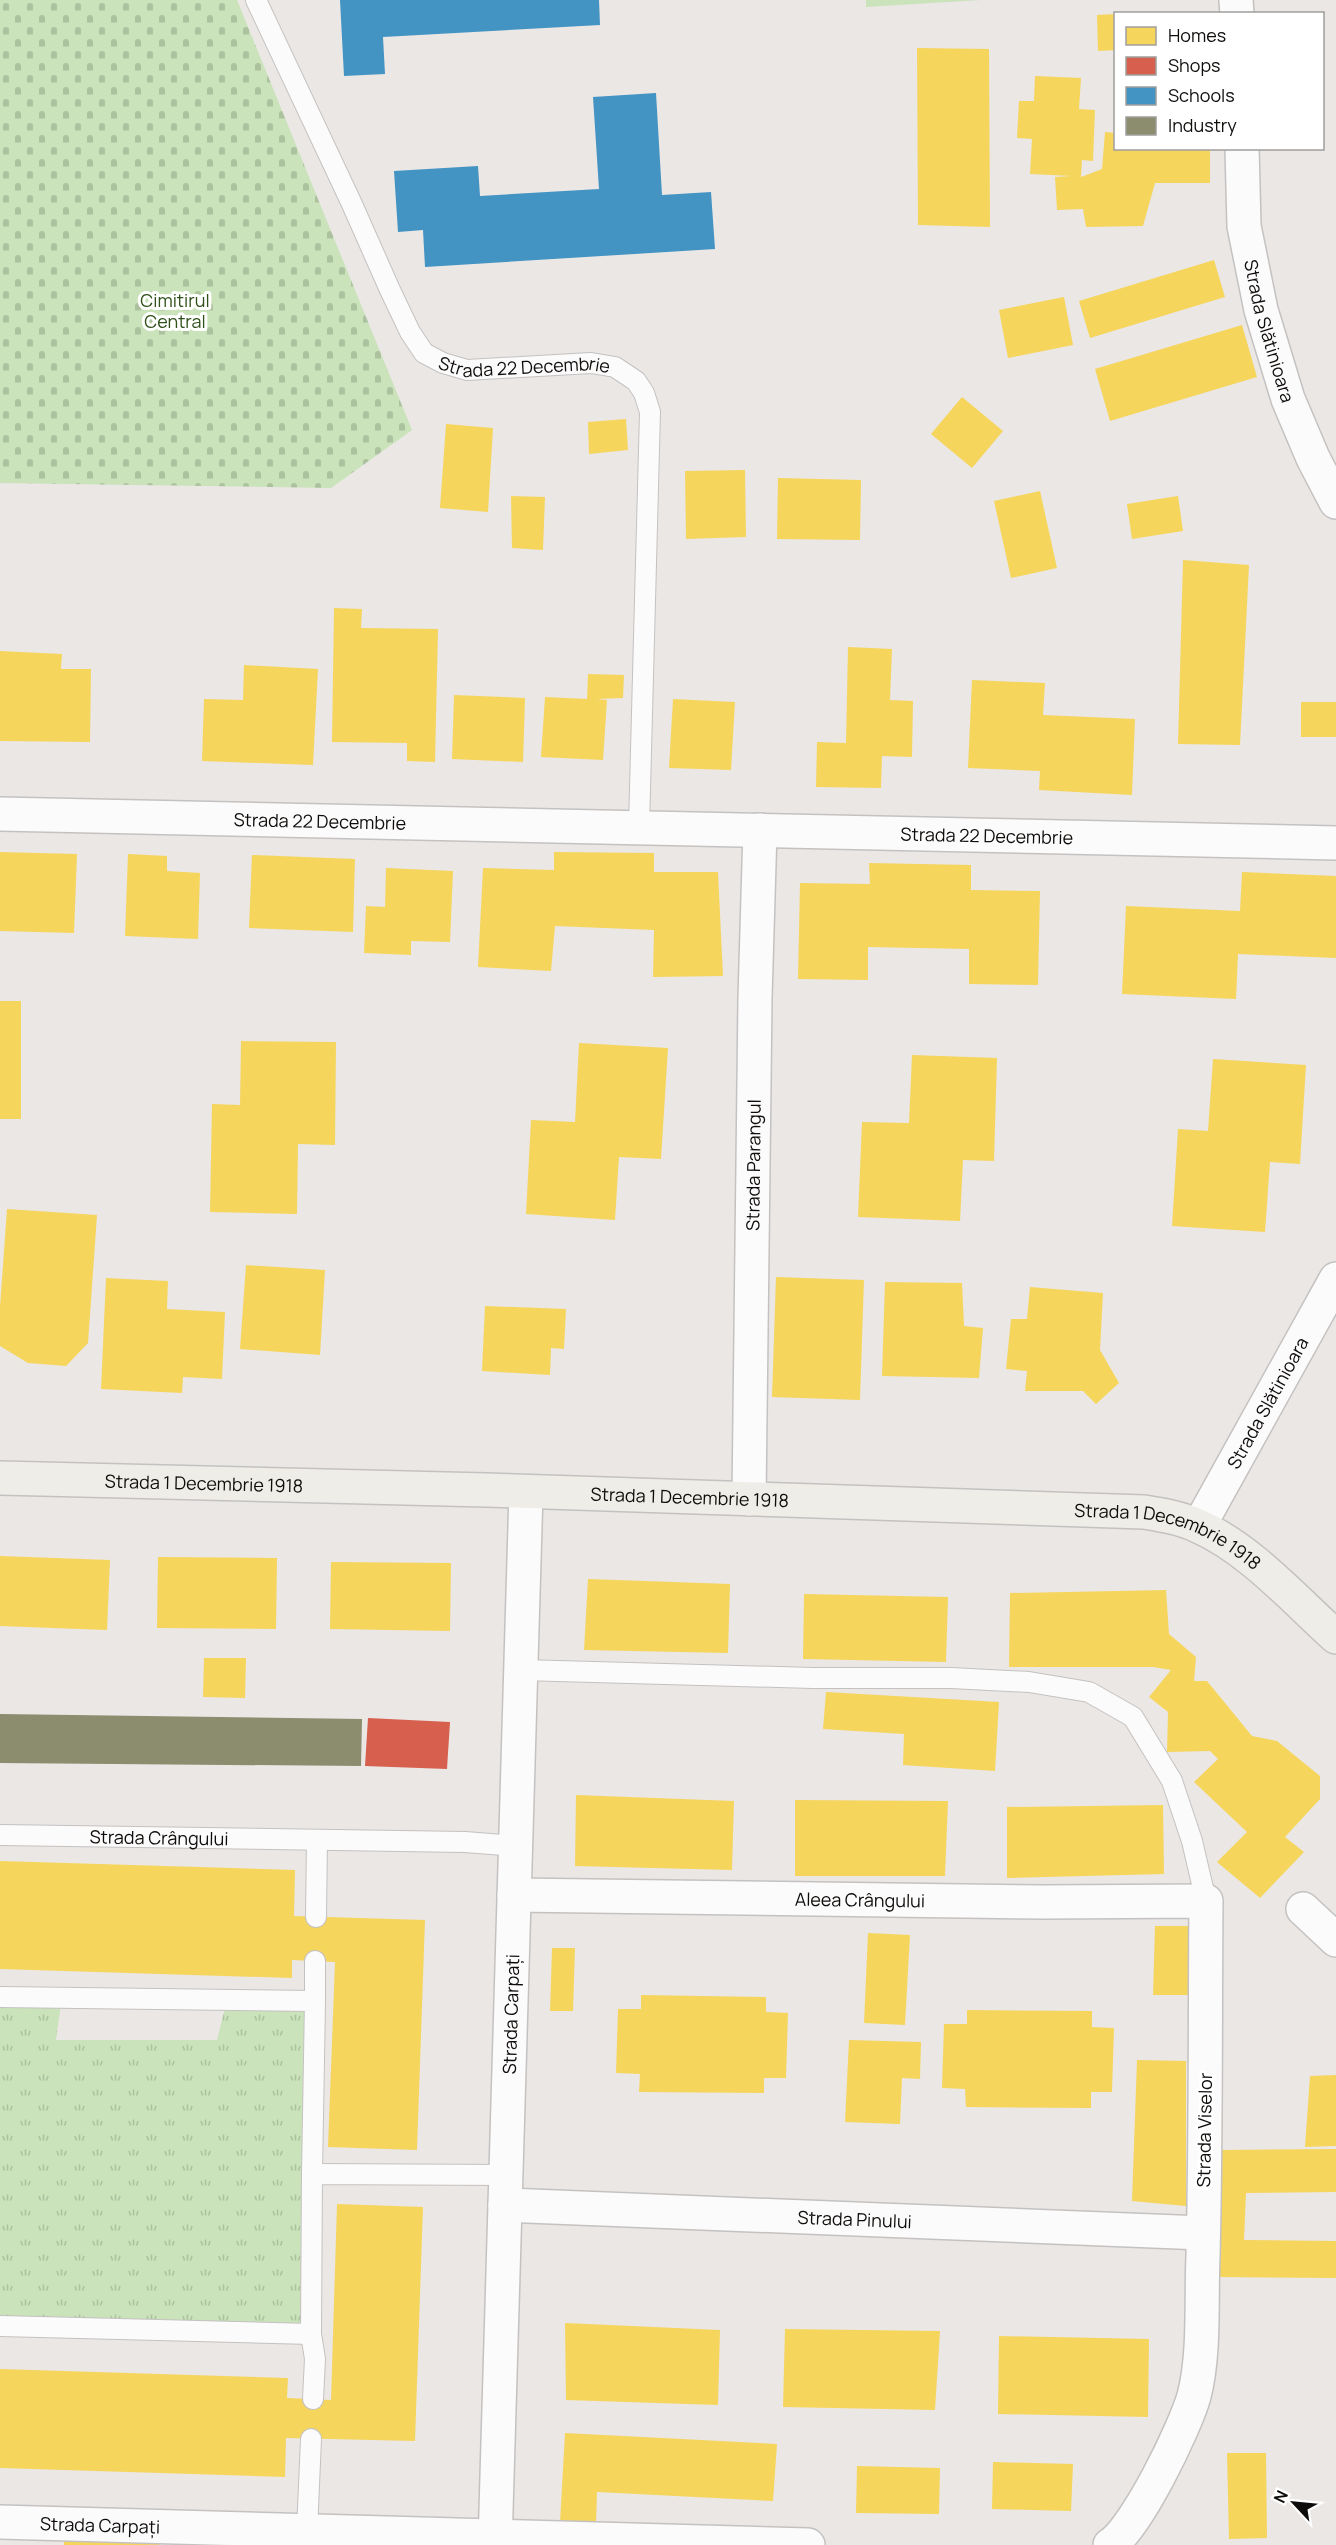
<svg xmlns="http://www.w3.org/2000/svg" width="1336" height="2545" font-family="Manrope,sans-serif">
	<defs>
		<pattern id="grass-tufts" width="24" height="20" patternUnits="userSpaceOnUse" patternTransform="scale(1.5)"><rect width="24" height="20" fill="#cae3ba"/><path d="M3 7l-1-3M5 7V3M7 7l1-3M15 17l-1-3M17 17v-4M19 17l1-3" fill="none" stroke="#acc29f"/></pattern>
		<pattern id="cemetery-stones" width="16" height="16" patternUnits="userSpaceOnUse" patternTransform="scale(1.5)"><rect width="16" height="16" fill="#cae3ba"/><path d="M2 7V4a2 2 0 0 1 4 0v3zM10 15v-3a2 2 0 0 1 4 0v3z" fill="#acc29f"/></pattern>
	</defs>
	<rect width="100%" height="100%" fill="#eae7e5"/>
	<polygon fill="url(#grass-tufts)" points="0,2002 61,2004 56,2040 217,2040 225,2008 306,2006 303,2327 0,2321"/>
	<polygon fill="url(#cemetery-stones)" points="0,0 237,0 412,430 331,488 0,483"/>
	<polygon fill="#cae3ba" points="866,0 981,0 866,7"/>
	<g fill="#f6d55c">
		<polygon points="1116,14 1116,50 1098,51 1097,15"/>
		<polygon points="917,48 989,49 990,227 918,225"/>
		<polygon points="1035,76 1081,78 1079,109 1095,110 1093,161 1082,160 1081,177 1102,169 1105,132 1116,133 1116,148 1210,148 1210,183 1155,183 1143,226 1086,227 1083,209 1057,210 1055,177 1071,176 1030,174 1032,139 1017,138 1019,101 1034,101"/>
		<polygon points="1214,260 1225,297 1090,338 1079,301"/>
		<polygon points="1064,297 1073,345 1008,358 999,310"/>
		<polygon points="1242,325 1257,377 1110,421 1095,369"/>
		<polygon points="962,397 1003,431 972,468 931,434"/>
		<polygon points="626,419 628,450 589,454 588,422"/>
		<polygon points="446,424 493,428 488,512 440,508"/>
		<polygon points="745,470 746,537 686,539 685,471"/>
		<polygon points="778,478 861,480 860,540 777,539"/>
		<polygon points="1040,491 1057,568 1011,578 994,501"/>
		<polygon points="511,496 545,497 543,550 512,548"/>
		<polygon points="1178,496 1183,531 1132,539 1127,504"/>
		<polygon points="1183,560 1249,565 1240,745 1178,744"/>
		<polygon points="334,608 362,609 361,628 438,629 435,762 407,761 407,743 332,742"/>
		<polygon points="848,647 892,649 890,700 913,701 912,757 882,756 881,788 816,787 817,742 846,743"/>
		<polygon points="0,651 62,654 61,669 91,669 90,742 0,741"/>
		<polygon points="244,665 318,669 313,765 202,761 204,699 243,700"/>
		<polygon points="588,674 624,675 623,698 597,699 607,700 603,760 541,757 545,697 587,699"/>
		<polygon points="972,680 1045,683 1043,715 1135,719 1132,795 1039,790 1040,771 968,768"/>
		<polygon points="454,695 525,698 523,762 452,759"/>
		<polygon points="673,699 735,702 731,770 669,768"/>
		<rect x="1301" y="702" width="35" height="35"/>
		<polygon points="0,852 77,854 74,933 0,931"/>
		<polygon points="554,852 654,853 654,872 718,872 723,976 653,977 654,930 555,926 551,971 478,967 483,868 554,870"/>
		<polygon points="128,854 167,856 167,871 200,873 198,939 125,936"/>
		<polygon points="252,855 355,859 353,932 249,928"/>
		<polygon points="869,863 971,865 971,890 1040,891 1038,985 969,984 969,949 868,947 868,980 798,979 800,883 870,884"/>
		<polygon points="386,868 453,871 450,942 411,941 411,955 364,953 366,906 385,907"/>
		<polygon points="1242,872 1336,876 1336,958 1238,954 1236,999 1122,994 1126,906 1240,911"/>
		<rect x="0" y="1001" width="21" height="118"/>
		<polygon points="241,1041 336,1042 335,1145 298,1144 297,1214 210,1212 212,1104 240,1105"/>
		<polygon points="579,1043 668,1048 661,1159 619,1157 615,1220 526,1214 531,1120 575,1122"/>
		<polygon points="912,1055 997,1058 994,1161 963,1160 960,1221 858,1217 862,1122 909,1123"/>
		<polygon points="1213,1059 1306,1065 1300,1164 1270,1162 1265,1232 1172,1226 1178,1129 1208,1131"/>
		<polygon points="7,1209 97,1215 88,1343 66,1366 28,1363 0,1346 0,1307"/>
		<polygon points="246,1265 325,1270 320,1355 240,1349"/>
		<polygon points="776,1277 864,1280 860,1400 772,1397"/>
		<polygon points="106,1278 168,1281 167,1309 225,1312 222,1379 183,1377 182,1393 101,1389"/>
		<polygon points="885,1282 962,1283 964,1326 983,1328 979,1378 882,1376"/>
		<polygon points="1030,1287 1103,1293 1100,1350 1119,1383 1096,1404 1083,1391 1025,1391 1027,1371 1006,1369 1011,1319 1027,1319"/>
		<polygon points="485,1306 566,1309 564,1349 551,1348 550,1375 482,1371"/>
		<polygon points="0,1556 110,1560 107,1630 0,1626"/>
		<polygon points="158,1557 277,1558 276,1629 157,1628"/>
		<polygon points="331,1562 451,1563 450,1631 330,1629"/>
		<polygon points="588,1579 730,1584 728,1653 584,1650"/>
		<polygon points="1166,1590 1169,1634 1196,1657 1194,1681 1207,1681 1252,1736 1277,1741 1320,1776 1320,1799 1285,1837 1304,1852 1260,1898 1217,1862 1247,1832 1194,1782 1218,1759 1210,1751 1167,1752 1168,1712 1149,1697 1171,1670 1153,1667 1009,1667 1010,1593"/>
		<polygon points="804,1594 948,1597 946,1662 803,1659"/>
		<polygon points="204,1658 246,1658 245,1698 203,1697"/>
		<polygon points="826,1692 999,1702 995,1771 903,1765 904,1734 823,1729"/>
		<polygon points="576,1795 734,1801 732,1870 575,1866"/>
		<polygon points="795,1800 948,1801 945,1876 795,1876"/>
		<polygon points="1163,1805 1164,1874 1007,1878 1007,1807"/>
		<polygon points="0,1861 295,1870 294,1916 425,1920 417,2150 328,2147 335,1962 292,1960 292,1978 0,1969"/>
		<polygon points="1155,1926 1195,1926 1194,1995 1153,1995"/>
		<polygon points="868,1933 910,1935 905,2025 864,2023"/>
		<polygon points="552,1948 575,1948 573,2011 550,2011"/>
		<polygon points="641,1995 766,1997 766,2012 788,2013 786,2078 764,2078 764,2093 639,2092 640,2074 616,2073 618,2009 641,2009"/>
		<polygon points="967,2010 1092,2011 1092,2027 1114,2028 1112,2092 1091,2092 1091,2108 966,2107 965,2089 942,2088 944,2024 967,2024"/>
		<polygon points="849,2040 921,2042 920,2079 902,2078 900,2124 845,2122"/>
		<polygon points="1137,2060 1186,2061 1186,2206 1132,2201"/>
		<polygon points="1336,2075 1336,2146 1305,2147 1310,2076"/>
		<polygon points="1336,2149 1336,2192 1246,2193 1244,2240 1336,2241 1336,2278 1217,2277 1220,2150"/>
		<polygon points="337,2204 423,2207 415,2441 286,2438 285,2477 0,2468 0,2369 288,2378 287,2398 331,2400"/>
		<polygon points="565,2323 720,2330 718,2405 566,2400"/>
		<polygon points="785,2329 940,2331 935,2410 783,2407"/>
		<polygon points="999,2336 1149,2339 1148,2417 998,2414"/>
		<polygon points="565,2433 777,2444 773,2501 597,2492 596,2523 560,2522"/>
		<polygon points="1227,2453 1266,2453 1267,2538 1229,2539"/>
		<polygon points="993,2462 1073,2464 1071,2511 992,2509"/>
		<polygon points="857,2466 940,2468 939,2514 856,2513"/>
		<rect x="64" y="2539" width="95" height="6"/>
	</g>
	<polygon fill="#d6604d" points="368,1718 450,1722 447,1769 365,1766"/>
	<g fill="#4393c3">
		<polygon points="340,0 599,0 600,25 383,37 385,74 344,76"/>
		<polygon points="656,93 662,195 711,192 715,249 425,267 423,230 398,232 394,171 478,166 480,196 599,189 593,97"/>
	</g>
	<polygon fill="#8c8c6e" points="0,1714 362,1719 361,1766 0,1763"/>
	<g fill="none" stroke-linecap="round" stroke-linejoin="round">
		<g stroke="#c4c2c1" stroke-width="22">
			<g id="service">
				<path id="s1" d="M256 0 351 202 390 290 410 332 424 353 443 363 467 370 591 363 615 367 636 381 644 393 650 412 639 827"/>
				<polyline points="521,1670 813,1678 951,1678 1029,1682 1089,1692 1133,1717 1172,1781 1192,1841 1206,1901"/>
				<path id="s2" d="M0 1835 465 1842 516 1846"/>
				<polyline points="316,1917 317,1841"/>
				<polyline points="0,1997 315,2001 312,2174"/>
				<polyline points="315,2001 315,1961"/>
				<polyline points="0,2326 311,2334 312,2174 506,2175"/>
				<polyline points="311,2334 315,2359 313,2399"/>
				<polyline points="307,2531 311,2439"/>
			</g>
		</g>
		<g stroke="#c4c2c1" stroke-width="36">
			<g id="minor">
				<polyline points="1236,0 1237,14"/>
				<path id="s3" d="M1242 148 1244 226 1261 310 1288 399 1313 458 1336 502"/>
				<path id="s4" d="M0 814 1336 843"/>
				<path id="s5" d="M749 1499 755 998 760 830"/>
				<path id="s6" d="M1199 1526 1336 1279"/>
				<path id="s7" d="M514 1895 1044 1902 1206 1901C1205 2019 1206 2138 1203 2256 1201 2300 1205 2354 1194 2396 1185 2428 1136 2529 1110 2545"/>
				<polyline points="1303,1909 1336,1940"/>
				<path id="s8" d="M505 2205 1203 2233"/>
				<path id="s9" d="M0 2522 808 2545"/>
				<path id="s10" d="M495 2545 526 1492"/>
			</g>
		</g>
		<g stroke="#c4c2c1" stroke-width="36">
			<g id="secondary">
				<path id="s11" d="M0 1478 486 1490 1144 1512C1162 1515 1181 1518 1198 1526 1249 1548 1295 1600 1336 1637"/>
			</g>
		</g>
		<use href="#service" stroke="#fcfbfb" stroke-width="20"/>
		<use href="#minor" stroke="#fcfbfb" stroke-width="33"/>
		<use href="#secondary" stroke="#efede8" stroke-width="33"/>
	</g>
	<g text-anchor="middle" dominant-baseline="central" stroke-width="6" stroke-linejoin="round" paint-order="stroke">
		<g font-size="18" fill="#2f5019" stroke="#fff">
			<text x="175" y="300">Cimitirul<tspan x="175" dy="21">Central</tspan></text>
		</g>
		<g font-size="18" fill="#0f0d0b" stroke="#fff">
			<text stroke="none"><textPath href="#s3" startOffset="186">Strada Slătinioara</textPath></text>
			<text stroke="none"><textPath href="#s1" startOffset="495">Strada 22 Decembrie</textPath></text>
			<text stroke="none"><textPath href="#s4" startOffset="320">Strada 22 Decembrie</textPath></text>
			<text stroke="none"><textPath href="#s4" startOffset="987">Strada 22 Decembrie</textPath></text>
			<text stroke="none"><textPath href="#s5" startOffset="334">Strada Parangul</textPath></text>
			<text stroke="none"><textPath href="#s6" startOffset="141">Strada Slătinioara</textPath></text>
			<text stroke="none"><textPath href="#s11" startOffset="204">Strada 1 Decembrie 1918</textPath></text>
			<text stroke="none"><textPath href="#s11" startOffset="690">Strada 1 Decembrie 1918</textPath></text>
			<text stroke="none"><textPath href="#s11" startOffset="1174">Strada 1 Decembrie 1918</textPath></text>
			<text stroke="none"><textPath href="#s2" startOffset="159">Strada Crângului</textPath></text>
			<text stroke="none"><textPath href="#s7" startOffset="346">Aleea Crângului</textPath></text>
			<text stroke="none"><textPath href="#s10" startOffset="531">Strada Carpați</textPath></text>
			<text transform="translate(1204 2130) rotate(-89)">Strada Viselor</text>
			<text stroke="none"><textPath href="#s8" startOffset="350">Strada Pinului</textPath></text>
			<text stroke="none"><textPath href="#s9" startOffset="100">Strada Carpați</textPath></text>
		</g>
	</g>
	<rect x="1114" y="12" width="210" height="138" fill="#ffffff" stroke="#9f9e9d" stroke-width="1.5"/>
	<rect x="1126" y="27" width="30" height="18" fill="#f6d55c" stroke="#9f9e9d" stroke-width="1.5"/>
	<text x="1168" y="42" font-size="18" fill="#0f0d0b">Homes</text>
	<rect x="1126" y="57" width="30" height="18" fill="#d6604d" stroke="#9f9e9d" stroke-width="1.5"/>
	<text x="1168" y="72" font-size="18" fill="#0f0d0b">Shops</text>
	<rect x="1126" y="87" width="30" height="18" fill="#4393c3" stroke="#9f9e9d" stroke-width="1.5"/>
	<text x="1168" y="102" font-size="18" fill="#0f0d0b">Schools</text>
	<rect x="1126" y="117" width="30" height="18" fill="#8c8c6e" stroke="#9f9e9d" stroke-width="1.5"/>
	<text x="1168" y="132" font-size="18" fill="#0f0d0b">Industry</text>
	<g transform="translate(1294 2503) rotate(296)" stroke="#ffffff" stroke-width="4.5" paint-order="stroke">
	<path d="M0-4.5L10 22L0 15L-10 22Z" fill="#0f0d0b"/>
	<text y="-9" font-size="16" font-weight="bold" text-anchor="middle" fill="#0f0d0b">N</text>
	</g>
</svg>
